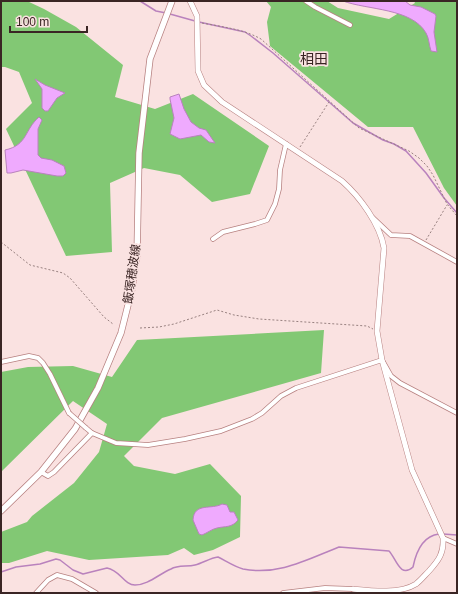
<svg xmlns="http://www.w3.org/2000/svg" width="458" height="594" font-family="Helvetica,'Noto Sans JP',sans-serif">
	<rect width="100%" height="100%" fill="#fae2e1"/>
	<g fill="#82c874">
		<polygon points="1,1 27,1 44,9 76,27 123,65 115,97 155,109 193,94 269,146 250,194 212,202 180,175 144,168 110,183 112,252 66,256 6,129 32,103 19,72 5,67 1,67"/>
		<polygon points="266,1 327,1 338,8 389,19 415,3 414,1 457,1 457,206 444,188 413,127 368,127 270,46 267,22 271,7"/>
		<polygon points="324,330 321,373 162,418 124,456 134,466 175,474 210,464 241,496 240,537 213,550 194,555 184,548 168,555 89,560 47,551 9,563 1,563 1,532 27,522 32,516 74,483 99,452 107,424 73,401 1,472 1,372 28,367 73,366 112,377 137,340"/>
	</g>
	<g fill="#efaafe" stroke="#b982bd">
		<path d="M343 1H405L410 5 421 7 435 14 436 16 434 32 437 52 431 51C429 45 429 38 426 33 412 8 367 10 343 1Z"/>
		<polygon points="35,79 45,85 65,93 57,98 48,111 45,111 42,108 42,89"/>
		<polygon points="179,94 184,109 191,122 199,128 206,130 215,143 209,142 201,135 180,139 170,134 174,118 170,99 170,97"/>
		<path d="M39 117 42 120 38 129V155L41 158 52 160 64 166 66 173 63 176H57L23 170 11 173H7L5 150C28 145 24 130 39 117Z"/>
		<path d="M222 504 227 505 230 512H234L238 520C232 528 225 526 217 528 212 529 207 533 202 535L199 534 193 520C194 502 212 510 222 504Z"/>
	</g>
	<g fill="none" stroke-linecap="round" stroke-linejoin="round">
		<g stroke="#b982bd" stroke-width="1.5">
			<polyline points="140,1 156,11 166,13"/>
			<polyline points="170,14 195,21"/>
			<polyline points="199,22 245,32 251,36 273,53 353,123 383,140 394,144 406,151 426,173 444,198 457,213"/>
			<polyline points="443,534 457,535"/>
			<path d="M1 572 16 567 40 564 56 559 60 560 73 570 83 574 107 568C120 570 124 585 135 585 148 585 159 574 171 569 178 565 187 567 195 565 203 563 210 558 218 557 226 561 235 567 243 569 278 576 308 559 339 547L389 551C396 558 400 579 413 567 416 552 422 536 439 534"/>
		</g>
		<g stroke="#b78180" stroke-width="5.5">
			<g id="minor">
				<polyline points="306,1 315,7 350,25"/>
				<polyline points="373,218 391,235 410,236 457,262"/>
				<polyline points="213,239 223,232 255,224 267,220 275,204 279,189 280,170 286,144"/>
				<polyline points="1,362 29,356 38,358 43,363 50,374 69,413"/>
				<polyline points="86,428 92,433 116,443 148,445 185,439 221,431 252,419 262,413 281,396 296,388 382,360 391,376 400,383 457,413"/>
				<polyline points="41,472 48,476 54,472 92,433"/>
				<polyline points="443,538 457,544"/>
				<polyline points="36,593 48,580 57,575 72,579 96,593"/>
				<polyline points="283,593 325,588 353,589"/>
			</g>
		</g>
		<g stroke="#b78180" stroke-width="6">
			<path id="tertiary" d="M190 1 197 16 198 71 204 85 222 102 342 181C360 197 380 224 384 248L377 331 382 360 412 470 443 538C444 553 439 560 429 571 425 575 421 580 416 584 400 594 373 591 353 589"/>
		</g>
		<g stroke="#b78180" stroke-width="7">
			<polyline id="secondary" points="1,511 41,472 75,429 98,388 121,333 132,289 137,256 139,153 150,59 172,1"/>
		</g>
		<g stroke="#988180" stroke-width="1" stroke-dasharray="2 2" stroke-linecap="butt">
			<path d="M202 23C223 27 243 29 261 39L359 128 409 151 419 158 427 166 433 175 447 204 457 216"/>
			<polyline points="300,147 329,102"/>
			<polyline points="426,240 447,205"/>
			<polyline points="1,242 30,265 63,273 70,278 104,317 113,324"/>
			<polyline points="140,328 159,327 174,324 217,310 234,315 259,319 367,326 373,329"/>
		</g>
		<use href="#minor" stroke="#fff" stroke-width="4"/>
		<use href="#tertiary" stroke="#fff" stroke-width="5"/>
		<use href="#secondary" stroke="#fff" stroke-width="5.5"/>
		<g stroke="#b78180" stroke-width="5.5" stroke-linecap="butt">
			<polyline id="minor-bridge" points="69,413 86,428"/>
		</g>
		<use href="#minor-bridge" stroke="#fff" stroke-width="4"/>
	</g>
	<g text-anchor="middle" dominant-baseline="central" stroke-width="3.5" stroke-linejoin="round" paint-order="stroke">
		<g font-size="12" fill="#3a2524" stroke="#fae2e1">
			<text transform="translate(132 274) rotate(-82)">飯塚穂波線</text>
		</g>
		<g font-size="14" fill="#3a2524" stroke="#fae2e1">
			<text x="314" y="59">相田</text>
		</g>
	</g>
	<rect width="458" height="594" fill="none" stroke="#3a2524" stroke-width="4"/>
	<path d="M10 26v6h77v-6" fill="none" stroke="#3a2524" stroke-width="2"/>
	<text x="16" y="26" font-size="12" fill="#3a2524" stroke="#fae2e1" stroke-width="3" paint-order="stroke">100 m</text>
</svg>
